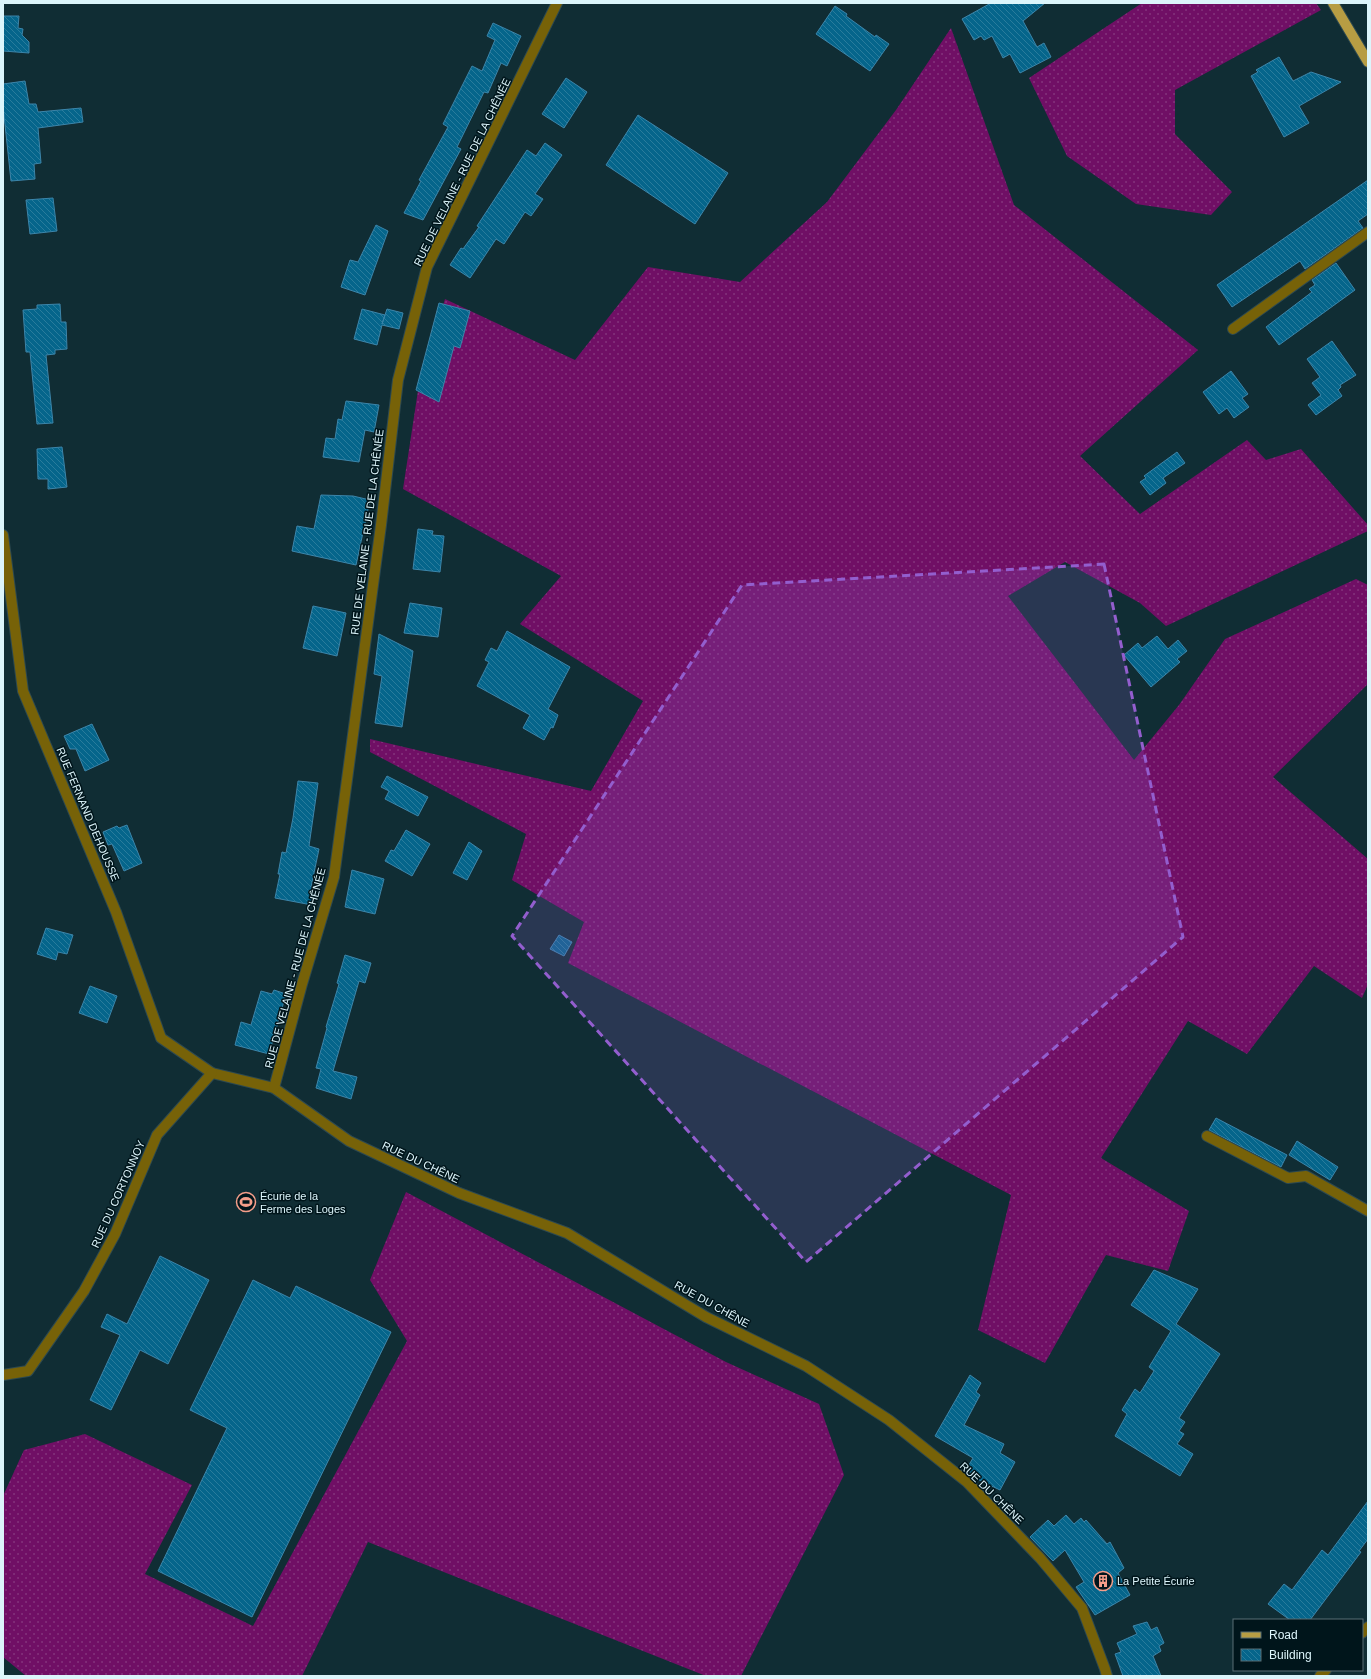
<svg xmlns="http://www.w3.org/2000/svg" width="1371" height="1679" font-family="Arial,sans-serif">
	<defs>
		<pattern id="grass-dots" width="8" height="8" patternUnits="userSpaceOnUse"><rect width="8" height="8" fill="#700f65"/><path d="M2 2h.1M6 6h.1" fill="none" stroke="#84337c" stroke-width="1.8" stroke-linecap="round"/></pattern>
		<pattern id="building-back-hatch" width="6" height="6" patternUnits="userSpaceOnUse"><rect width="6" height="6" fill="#05658b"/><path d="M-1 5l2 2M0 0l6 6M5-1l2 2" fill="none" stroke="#297c9c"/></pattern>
	</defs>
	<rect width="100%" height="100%" fill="#102d34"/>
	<g fill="url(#grass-dots)">
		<polygon points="1142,3 1316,3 1321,10 1175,90 1175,134 1232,192 1211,215 1136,204 1067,156 1029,78"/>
		<polygon points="951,28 1014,205 1198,350 1080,456 1140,514 1247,440 1266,460 1301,449 1368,525 1368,531 1166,626 1140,603 1065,562 1008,596 1134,760 1179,705 1225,639 1356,579 1368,585 1368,684 1273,777 1368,859 1368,984 1362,998 1314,966 1247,1054 1188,1021 1101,1158 1189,1211 1168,1271 1106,1255 1045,1363 978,1330 1011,1195 568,963 584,922 512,880 526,834 370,752 370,739 591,791 643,701 520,624 561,576 403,489 419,384 445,299 575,360 648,267 740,282 827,202 896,110"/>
		<polygon points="406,1192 726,1362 819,1404 844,1475 741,1676 706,1676 368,1542 302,1676 26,1676 3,1657 3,1496 24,1450 85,1434 192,1485 145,1574 253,1626 407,1341 370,1280"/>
	</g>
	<g fill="url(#building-back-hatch)" stroke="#3c85aa">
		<polygon points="991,3 1045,3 1023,21 1037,47 1044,43 1051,57 1020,73 1010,54 1003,58 992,36 984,40 981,36 974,40 962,19"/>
		<polygon points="835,6 847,14 846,16 875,37 876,35 889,44 870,71 816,34"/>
		<polygon points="3,16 19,16 18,28 23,29 22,35 29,42 29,53 3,51"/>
		<polygon points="493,23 521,36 507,66 501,63 488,93 484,92 457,147 461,149 423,220 404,213 421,181 419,180 448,127 443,124 472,66 482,71 495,40 487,36"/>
		<polygon points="1279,57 1293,81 1311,72 1341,82 1299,106 1309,123 1284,137 1251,76 1258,72 1256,70"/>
		<polygon points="566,78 587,92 564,128 542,114"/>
		<polygon points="25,81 29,104 36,104 38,112 81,108 83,122 38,128 41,163 34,164 35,179 11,181 3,106 3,84"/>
		<polygon points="638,115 728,173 695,224 606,165"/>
		<polygon points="545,143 562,155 535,194 543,199 531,216 525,212 504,244 496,239 470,278 450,265 461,248 463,249 479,227 477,226 527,150 536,156"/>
		<polygon points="1368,180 1368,214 1358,221 1363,228 1305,269 1300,261 1232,307 1217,285"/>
		<polygon points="53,198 57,231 30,234 26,200"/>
		<polygon points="376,225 388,231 365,295 341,287 350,260 358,262"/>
		<polygon points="1336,263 1355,290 1279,345 1266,327 1312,292 1309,289 1315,285 1312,280"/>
		<polygon points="439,303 470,311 460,348 454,346 439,402 416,390"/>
		<polygon points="60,304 61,322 66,322 67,349 55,350 55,354 46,355 53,423 37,424 30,352 26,352 23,310 37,309 37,305"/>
		<polygon points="362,309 385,315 382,324 387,309 403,313 399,329 382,325 377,345 354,339"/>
		<polygon points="1332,341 1356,375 1340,385 1341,387 1338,390 1342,396 1316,415 1308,405 1321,395 1312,383 1320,377 1307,359"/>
		<polygon points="1231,371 1248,394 1242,398 1249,407 1234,418 1227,408 1219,414 1203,392"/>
		<polygon points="346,401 379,405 374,432 365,430 359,462 323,457 326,438 335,439 338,419 342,420"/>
		<polygon points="62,447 67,487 48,489 48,479 38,479 37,449"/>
		<polygon points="1177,452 1185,463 1163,478 1166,483 1150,495 1140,482 1146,478 1144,476"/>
		<polygon points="321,495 353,496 370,500 356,565 292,551 297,526 314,529"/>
		<polygon points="418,529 433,531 432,535 444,536 440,572 413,569"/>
		<polygon points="410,603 442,608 438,637 404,633"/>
		<polygon points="313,606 346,613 337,656 303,648"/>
		<polygon points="507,631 570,667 548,709 558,715 553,728 551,727 544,740 523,728 530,715 477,686 489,662 485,660 491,648 497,651"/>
		<polygon points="379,634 413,651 402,727 375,723 382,676 374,674"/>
		<polygon points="1157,636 1168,649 1178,640 1187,651 1177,659 1180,662 1151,687 1124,655 1138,643 1142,648"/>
		<polygon points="92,724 109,760 85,771 76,749 70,749 64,736"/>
		<polygon points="387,776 428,797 418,816 385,799 389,791 381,787"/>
		<polygon points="298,781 318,783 309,846 319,849 311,887 316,888 312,905 275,898 280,874 278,874 282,852 286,853 293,818"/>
		<polygon points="127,825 142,863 124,871 112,844 108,845 103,832 117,826 119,828"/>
		<polygon points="406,830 430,844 412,876 385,861 391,850 394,851"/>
		<polygon points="469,842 482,851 467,880 453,873"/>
		<polygon points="352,870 384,879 375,914 345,907"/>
		<polygon points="46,928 73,935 67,954 58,952 56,960 37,954"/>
		<polygon points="559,935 572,942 564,956 550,949"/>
		<polygon points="345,955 371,963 365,983 359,981 333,1071 357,1077 351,1099 316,1088 321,1069 316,1068 327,1028 326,1027 339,984 337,983"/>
		<polygon points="90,986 117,996 107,1023 79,1013"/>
		<polygon points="274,990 286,994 269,1054 235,1045 241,1022 251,1025 261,991 272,994"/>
		<polygon points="1216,1118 1287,1155 1281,1167 1209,1130"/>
		<polygon points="1297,1141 1338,1167 1330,1180 1289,1155"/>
		<polygon points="160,1256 209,1280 168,1364 140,1350 111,1410 90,1400 120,1335 101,1327 107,1314 127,1324"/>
		<polygon points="1154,1270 1198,1289 1176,1324 1220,1354 1179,1418 1185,1422 1179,1431 1184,1434 1177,1444 1193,1454 1180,1476 1115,1436 1127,1414 1122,1410 1135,1389 1140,1393 1154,1371 1149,1367 1171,1331 1131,1305"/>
		<polygon points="253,1280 290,1298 296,1286 391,1332 252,1617 158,1571 227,1428 190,1410"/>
		<polygon points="970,1375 981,1383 976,1392 980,1395 964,1425 1004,1444 1000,1453 1015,1462 1000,1490 973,1477 974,1474 966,1470 973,1458 935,1436"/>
		<polygon points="1368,1501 1368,1539 1359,1551 1361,1552 1310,1620 1290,1620 1268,1604 1284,1584 1292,1590 1322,1550 1328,1555"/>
		<polygon points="1066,1515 1074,1524 1081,1518 1084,1522 1086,1520 1107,1544 1110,1542 1124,1568 1118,1573 1130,1595 1095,1615 1076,1587 1084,1582 1065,1550 1053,1561 1030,1537 1048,1520 1054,1526"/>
		<polygon points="1147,1622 1151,1630 1157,1627 1164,1643 1159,1646 1161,1651 1153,1656 1161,1676 1123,1676 1115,1654 1121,1652 1117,1643 1137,1634 1133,1626"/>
	</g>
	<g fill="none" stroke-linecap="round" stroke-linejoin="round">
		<g stroke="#2d4950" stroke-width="12">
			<g id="minor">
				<polyline points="1233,329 1368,232"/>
				<polyline points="3,535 23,691 116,912 161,1038 212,1073 274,1088 349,1141 459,1193 567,1233 706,1317 806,1366 889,1420 967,1482 1040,1558 1082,1608 1105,1669 1107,1676"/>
				<polyline points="274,1088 302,984 334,877 381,525 398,380 427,267 557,3"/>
				<polyline points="1207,1136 1288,1178 1306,1176 1368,1211"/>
				<polyline points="3,1375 28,1371 84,1291 115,1234 157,1135 212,1073"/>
				<polyline points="1362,1633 1368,1627"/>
				<polyline points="1320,1676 1326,1670"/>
			</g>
		</g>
		<g stroke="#2d4950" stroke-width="12">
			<polyline id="major" points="1333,3 1368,62"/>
		</g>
		<use href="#minor" stroke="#776208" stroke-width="10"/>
		<use href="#major" stroke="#b79d43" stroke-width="10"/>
	</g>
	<path fill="#935ece" fill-opacity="0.2" stroke="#935ece" stroke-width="3" stroke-dasharray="8 5" stroke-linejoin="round" d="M1104 564 1183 937 806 1262 512 936 742 585Z"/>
	<defs>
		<g id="stadium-ring" transform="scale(1)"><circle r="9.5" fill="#00151b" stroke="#f49e8a" stroke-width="1.5"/><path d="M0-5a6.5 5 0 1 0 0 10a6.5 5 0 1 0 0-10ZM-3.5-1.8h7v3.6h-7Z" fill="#f49e8a"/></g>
		<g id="building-ring" transform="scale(1)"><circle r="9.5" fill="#00151b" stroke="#f49e8a" stroke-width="1.5"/><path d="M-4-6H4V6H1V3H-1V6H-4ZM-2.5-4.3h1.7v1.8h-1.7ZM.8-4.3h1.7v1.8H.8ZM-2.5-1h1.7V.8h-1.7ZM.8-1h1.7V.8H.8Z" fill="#f49e8a"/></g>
	</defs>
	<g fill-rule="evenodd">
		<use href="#stadium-ring" x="246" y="1202"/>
		<use href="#building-ring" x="1103" y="1581"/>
	</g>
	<g text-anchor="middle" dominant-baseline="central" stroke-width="3" stroke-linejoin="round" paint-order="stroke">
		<g font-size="11" fill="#dcf5fb" stroke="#00151b">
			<text transform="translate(462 172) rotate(-64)">RUE DE VELAINE - RUE DE LA CHÊNÉE</text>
			<text transform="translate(367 532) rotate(-83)">RUE DE VELAINE - RUE DE LA CHÊNÉE</text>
			<text transform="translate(88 814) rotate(67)">RUE FERNAND DEHOUSSE</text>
			<text transform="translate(295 968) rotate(-75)">RUE DE VELAINE - RUE DE LA CHÊNÉE</text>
			<text transform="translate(421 1162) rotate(25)">RUE DU CHÊNE</text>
			<text transform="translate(118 1194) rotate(-66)">RUE DU CORTONNOY</text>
			<text transform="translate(712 1304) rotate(29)">RUE DU CHÊNE</text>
			<text transform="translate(992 1493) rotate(44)">RUE DU CHÊNE</text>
		</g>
		<g font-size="11" fill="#dcf5fb" stroke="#00151b" text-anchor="start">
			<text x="260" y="1196">Écurie de la<tspan x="260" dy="13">Ferme des Loges</tspan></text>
			<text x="1117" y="1581">La Petite Écurie</text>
		</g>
	</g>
	<rect width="1371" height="1679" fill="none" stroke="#dcf5fb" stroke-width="8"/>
	<rect x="1233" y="1619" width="130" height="52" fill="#00151b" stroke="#586f75"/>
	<rect x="1241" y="1632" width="20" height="6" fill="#b79d43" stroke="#586f75"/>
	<text x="1269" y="1639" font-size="12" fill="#dcf5fb">Road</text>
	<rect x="1241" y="1649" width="20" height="12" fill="url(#building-back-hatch)" stroke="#586f75"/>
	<text x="1269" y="1659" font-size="12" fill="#dcf5fb">Building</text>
</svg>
